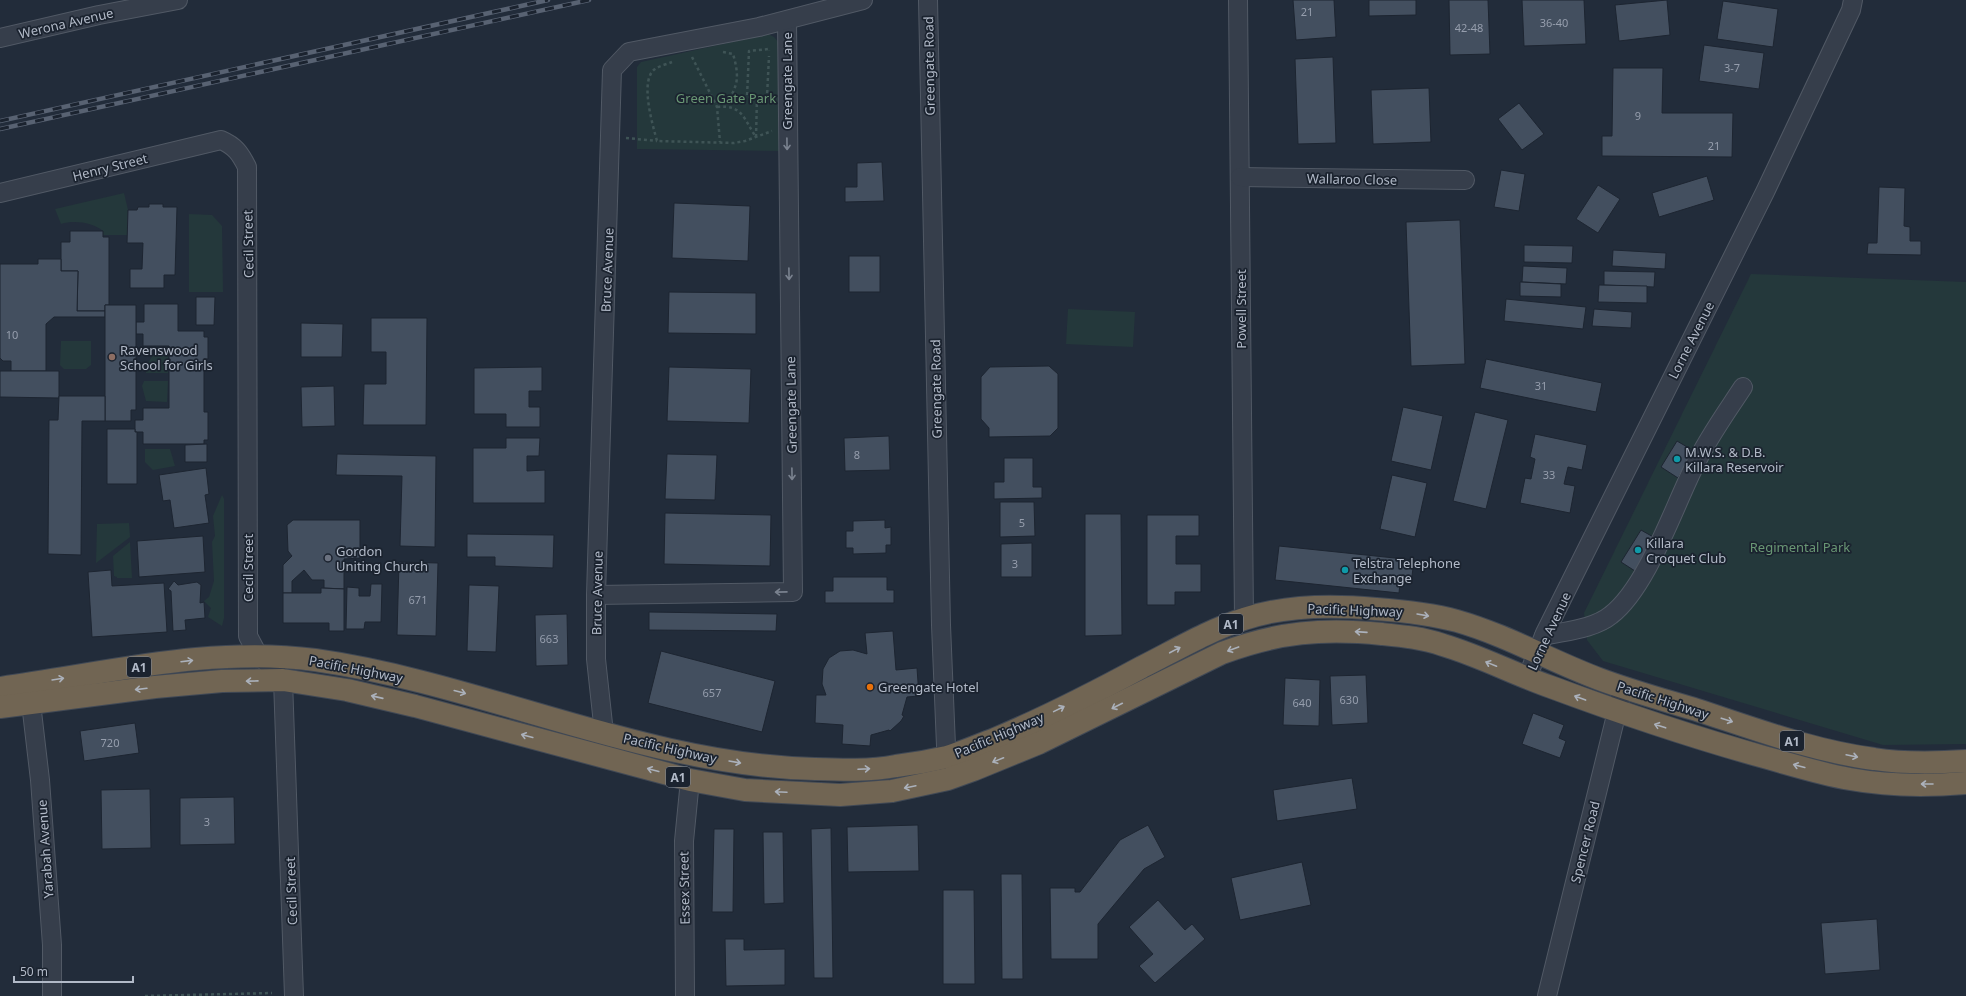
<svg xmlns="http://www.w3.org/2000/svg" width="1966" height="996" font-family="'Noto Sans',sans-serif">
	<rect width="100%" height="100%" fill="#222c3a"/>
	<g fill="#24383b">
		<polygon points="768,34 774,37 780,44 778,125 782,151 637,149 637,67 641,62"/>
		<path d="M124 193 128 210 127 235H103V231C92 222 74 220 61 224L55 209Z"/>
		<polygon points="189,214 212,215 222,226 223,292 189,292"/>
		<polygon points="1751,274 1966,282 1966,744 1883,745 1603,661 1587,640 1584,613"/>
		<polygon points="1068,309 1135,312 1133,347 1066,344"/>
		<polygon points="61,341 91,341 91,365 86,369 64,369 60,365"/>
		<polygon points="168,347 168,373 146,373 145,368 157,348"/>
		<polygon points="144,381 168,381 167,402 146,401 142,386"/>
		<polygon points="145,449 170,449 175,466 153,470 145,462"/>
		<polygon points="222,495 224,499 224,618 222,626 208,617 211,608 204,601 209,597 214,581 212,542 215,536 213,516"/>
		<polygon points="129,523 130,537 96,563 97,524"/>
		<polygon points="130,542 132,578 117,578 117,577 114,576 113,556"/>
	</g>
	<g fill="#434f5f" stroke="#1d2531">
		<polygon points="1293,0 1334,0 1336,37 1296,40"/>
		<polygon points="1369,0 1416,0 1416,15 1369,16"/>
		<polygon points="1449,0 1488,0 1490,54 1450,55"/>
		<polygon points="1522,0 1584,0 1586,44 1524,46"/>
		<polygon points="1667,0 1670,35 1619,41 1615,5"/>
		<polygon points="1723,1 1778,9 1773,47 1717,39"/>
		<polygon points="1704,45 1764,53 1759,89 1699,81"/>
		<polygon points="1333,57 1336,143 1298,144 1295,59"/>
		<polygon points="1613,68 1663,68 1662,113 1733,113 1732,157 1602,156 1602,136 1612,136"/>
		<polygon points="1429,88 1431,142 1373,144 1371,90"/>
		<polygon points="1519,103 1544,134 1522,150 1498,119"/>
		<polygon points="882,162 884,201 845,202 845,187 857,187 857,163"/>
		<polygon points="1501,170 1525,174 1519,211 1494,207"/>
		<polygon points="1707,176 1714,200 1659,217 1652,193"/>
		<polygon points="1598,185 1620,199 1598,233 1576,219"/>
		<polygon points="1879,187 1905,188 1904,226 1910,227 1910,241 1921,241 1921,255 1867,254 1868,243 1877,243"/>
		<polygon points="674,203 750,206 748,261 672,258"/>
		<polygon points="149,204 163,204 163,207 177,207 175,275 164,275 164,288 130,288 130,269 142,269 143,243 127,243 128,210 137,210 138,207 149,207"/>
		<polygon points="1460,220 1465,364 1411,366 1406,222"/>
		<polygon points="70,231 103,231 103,237 109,237 109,305 105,305 105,311 77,311 78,271 61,271 61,242 70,242"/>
		<polygon points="1524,245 1573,246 1572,263 1524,262"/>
		<polygon points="1613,250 1666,253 1665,269 1612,266"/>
		<rect x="849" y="256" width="31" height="36"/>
		<polygon points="38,259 61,259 61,271 78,271 77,311 105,311 105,317 54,317 46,324 46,371 11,371 11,361 3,361 0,358 0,264 38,264"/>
		<polygon points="1523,266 1567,268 1566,284 1522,282"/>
		<polygon points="1604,271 1655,272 1654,287 1604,285"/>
		<polygon points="1520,282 1561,284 1561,297 1520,296"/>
		<polygon points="1599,285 1647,286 1647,303 1598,302"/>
		<polygon points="669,292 756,293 756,334 668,333"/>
		<polygon points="196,297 215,297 214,325 196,325"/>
		<polygon points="1506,299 1586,307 1583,329 1504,321"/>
		<polygon points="144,304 178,304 178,331 204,331 204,337 208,337 208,359 204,359 204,412 208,412 208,440 204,440 204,444 143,444 143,432 135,432 135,420 143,420 143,408 169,408 169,346 143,346 143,334 136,334 136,322 144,322"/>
		<polygon points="105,305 136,305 136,410 131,410 131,421 105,421"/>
		<polygon points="1594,309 1632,312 1631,328 1592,326"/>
		<polygon points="371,318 427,318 426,425 363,425 364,384 386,384 386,352 371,352"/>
		<polygon points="301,323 343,324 342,357 301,357"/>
		<polygon points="1486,359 1602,383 1596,412 1480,388"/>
		<polygon points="1049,366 1058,374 1058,428 1050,436 989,437 989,428 981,419 981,377 990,367"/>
		<polygon points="542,367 542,391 529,391 529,407 540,407 540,427 506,427 506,414 474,414 474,368"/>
		<polygon points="669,367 751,369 749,423 667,421"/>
		<polygon points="0,371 59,371 59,398 0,397"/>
		<polygon points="334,386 335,426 302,427 301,387"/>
		<polygon points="59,396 105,396 105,421 82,421 81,555 48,554 49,420 58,420"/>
		<polygon points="1403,407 1443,416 1431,470 1391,461"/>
		<polygon points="1475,412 1508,420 1486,509 1453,501"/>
		<polygon points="107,429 135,429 135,432 137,432 137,484 107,484"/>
		<polygon points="1535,434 1587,445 1582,470 1568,467 1564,484 1575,486 1570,513 1520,503 1525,478 1531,479 1535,459 1530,457"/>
		<polygon points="889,436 890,470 845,471 844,438"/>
		<polygon points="506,438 540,438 539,456 527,456 527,471 545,470 545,503 473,503 473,448 506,448"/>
		<polygon points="1677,441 1694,451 1678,478 1661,467"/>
		<polygon points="207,444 207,462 185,462 185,445"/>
		<polygon points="337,454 436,456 435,547 400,546 402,476 336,475"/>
		<polygon points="667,454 717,455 715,500 665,499"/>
		<polygon points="1004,458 1033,458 1033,487 1042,487 1042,498 994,499 994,482 1004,482"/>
		<polygon points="206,468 209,494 205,495 209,523 174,528 170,500 163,501 159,475"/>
		<polygon points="1392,475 1427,483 1415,537 1380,529"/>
		<polygon points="1000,502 1034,502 1035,536 1000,537"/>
		<polygon points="665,513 771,515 770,566 664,564"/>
		<polygon points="1085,514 1121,514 1122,635 1085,636"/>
		<polygon points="1147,515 1199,515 1199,536 1176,536 1176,564 1201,564 1201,592 1175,592 1175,605 1147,605"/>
		<polygon points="293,520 360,520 360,558 344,559 344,589 324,588 324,580 312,580 304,570 292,581 292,593 283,593 283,565 292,556 288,551 287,525"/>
		<polygon points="885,520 885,528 891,527 891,545 886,545 886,553 853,554 853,548 846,548 846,531 853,531 853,521"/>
		<polygon points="1641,530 1655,538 1635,571 1621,562"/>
		<polygon points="467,534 554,535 553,568 495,566 495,557 467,557"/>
		<polygon points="203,536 205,572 139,577 137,541"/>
		<polygon points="1032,543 1032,577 1001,577 1001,544"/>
		<polygon points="1279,546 1414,560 1411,584 1400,583 1399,593 1275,580"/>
		<polygon points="399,562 438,563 436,636 397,635"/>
		<polygon points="111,570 112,586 164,583 167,632 92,637 88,572"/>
		<polygon points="833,577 887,577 887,590 894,590 894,603 825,603 825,591 833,591"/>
		<polygon points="174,581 178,585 197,582 201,585 200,603 204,602 205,618 185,620 186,630 173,631 171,591 168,589"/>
		<polygon points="371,584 382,584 381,622 365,622 364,629 346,629 347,587 359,588 359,596 370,596"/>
		<polygon points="469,585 499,586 496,652 467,651"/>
		<polygon points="321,588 344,589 344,631 329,631 329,623 283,623 283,593 321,593"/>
		<polygon points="649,612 777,614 776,631 649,630"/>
		<polygon points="567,614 568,665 536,666 535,615"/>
		<polygon points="893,631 896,670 917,668 919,696 907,697 902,715 904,716 901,721 890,731 889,730 871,735 870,746 842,744 843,725 815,723 816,695 826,695 822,684 823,669 829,658 840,651 853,650 867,654 865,633"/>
		<polygon points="661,651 775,681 762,732 648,703"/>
		<polygon points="1366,675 1368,723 1332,725 1330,676"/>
		<polygon points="1285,678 1320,680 1319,726 1283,725"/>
		<polygon points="1533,713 1564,725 1559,738 1566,741 1560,758 1522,744"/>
		<polygon points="135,723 139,753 84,761 80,731"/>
		<polygon points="1352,778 1357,809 1277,821 1273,790"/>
		<polygon points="150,789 151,848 102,849 101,790"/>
		<polygon points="234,797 235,844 180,845 180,798"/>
		<polygon points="918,825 919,871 848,872 847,827"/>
		<polygon points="1148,825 1165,857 1144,869 1098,924 1098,959 1051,959 1050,888 1075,888 1075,892 1080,892 1120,840"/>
		<polygon points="831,828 833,978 814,978 811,829"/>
		<polygon points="714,829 734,829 733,912 712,912"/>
		<polygon points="763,832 783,832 784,903 764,904"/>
		<polygon points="1302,862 1311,905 1240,920 1231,878"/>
		<polygon points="1001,874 1022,874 1023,979 1002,979"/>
		<polygon points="943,890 974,890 975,984 943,984"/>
		<polygon points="1158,900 1185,930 1192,924 1205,939 1155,983 1139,966 1153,954 1129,927"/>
		<polygon points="1877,919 1880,970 1825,974 1821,923"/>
		<polygon points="725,939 744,939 744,950 785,949 785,985 726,986"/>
	</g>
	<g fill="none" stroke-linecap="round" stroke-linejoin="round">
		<g stroke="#515965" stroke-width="20">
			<g id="minor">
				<polyline points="928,0 941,625 947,770"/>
				<polyline points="1238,0 1244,619"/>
				<polyline points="0,38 99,15 178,0"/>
				<polyline points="1240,177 1465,180"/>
				<path d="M0 193 221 140C235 146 240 153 247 167L248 636 258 655 273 668 283 680 294 996"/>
				<polyline points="596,595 793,592 787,21"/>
				<path d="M1544 636C1565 631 1594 629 1611 615 1647 587 1673 509 1694 467 1707 439 1726 413 1743 387"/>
				<polyline points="1527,678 1545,633 1765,192 1851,10 1853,0"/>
				<polyline points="31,703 40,780 52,945 52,996"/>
				<polyline points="604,733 596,659 596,595 612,70 629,52 759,27 863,0"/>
				<polyline points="685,996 684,841 690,780"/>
				<polyline points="1547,996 1623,687"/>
			</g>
		</g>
		<g stroke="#414955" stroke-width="24">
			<g id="highway">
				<path d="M0 688C104 674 210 646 315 660 484 684 643 765 815 769 842 770 870 771 896 766 913 764 930 761 947 757 963 752 979 745 995 739 1045 718 1094 693 1142 667 1174 651 1209 630 1244 619 1285 605 1333 605 1376 609 1403 611 1431 614 1457 621 1506 635 1551 661 1599 679 1631 691 1664 700 1697 710 1755 729 1813 751 1874 759 1905 764 1935 763 1966 761"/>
				<path d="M0 707 155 687 222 681 283 680 347 690 415 706 690 780 745 790 840 795 892 791 948 779 973 770 1039 743 1222 653C1278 632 1323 628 1382 634 1402 636 1423 638 1443 645 1480 656 1514 674 1551 687 1621 713 1692 737 1764 757 1793 765 1821 774 1850 779 1888 786 1928 786 1966 783"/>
			</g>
		</g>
		<g stroke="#3f5456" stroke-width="2.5" stroke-dasharray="3 3" stroke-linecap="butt">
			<path d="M723 52 733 54C736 64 739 77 735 87 733 94 729 97 728 105"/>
			<polyline points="692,57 717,107 720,142"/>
			<path d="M672 62C667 64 659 66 655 69 639 80 653 126 657 141L734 143 745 141 772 131"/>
			<polyline points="757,97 747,97 749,51 769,49 769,51"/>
			<path d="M717 107C743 104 744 120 756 137"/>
			<polyline points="756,137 757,97 767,97 769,56"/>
			<polyline points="626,138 657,141"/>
			<polyline points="145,996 272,993"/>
		</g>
		<use href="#minor" stroke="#363e4b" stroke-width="18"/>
		<use href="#highway" stroke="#716553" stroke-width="22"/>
		<g stroke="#586272" stroke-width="4.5">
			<g id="rail">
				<polyline points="0,121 548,0"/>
				<polyline points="0,129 589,0"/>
			</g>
		</g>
		<use href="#rail" stroke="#1b232f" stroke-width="3" stroke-dasharray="9" stroke-linecap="butt"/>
	</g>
	<defs><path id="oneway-shaft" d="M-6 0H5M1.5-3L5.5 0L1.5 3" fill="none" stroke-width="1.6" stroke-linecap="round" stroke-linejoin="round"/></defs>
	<g stroke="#7a828f">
		<use href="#oneway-shaft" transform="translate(787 144) rotate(89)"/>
		<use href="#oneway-shaft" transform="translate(789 274) rotate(89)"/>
		<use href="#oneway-shaft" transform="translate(792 474) rotate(89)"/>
		<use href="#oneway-shaft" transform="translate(781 592) rotate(179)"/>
	</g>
	<g stroke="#abb1bb">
		<use href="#oneway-shaft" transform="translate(1423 615) rotate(10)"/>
		<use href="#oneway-shaft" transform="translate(1361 632) rotate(-176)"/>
		<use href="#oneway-shaft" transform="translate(1233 649) rotate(160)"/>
		<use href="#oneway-shaft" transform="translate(1175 650) rotate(-28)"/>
		<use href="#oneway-shaft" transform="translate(187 661) rotate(-7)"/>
		<use href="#oneway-shaft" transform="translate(1491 664) rotate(-158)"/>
		<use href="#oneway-shaft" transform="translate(58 679) rotate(-9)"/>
		<use href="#oneway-shaft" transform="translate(252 681) rotate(179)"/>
		<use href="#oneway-shaft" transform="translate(141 689) rotate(173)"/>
		<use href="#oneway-shaft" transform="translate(460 692) rotate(15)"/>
		<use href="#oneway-shaft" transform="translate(377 697) rotate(-167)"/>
		<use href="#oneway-shaft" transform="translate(1580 698) rotate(-160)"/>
		<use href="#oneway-shaft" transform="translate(1117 706) rotate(153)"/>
		<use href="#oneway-shaft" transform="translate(1059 709) rotate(-26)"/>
		<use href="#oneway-shaft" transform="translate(1727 720) rotate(18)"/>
		<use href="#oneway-shaft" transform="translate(1660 726) rotate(-162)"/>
		<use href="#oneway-shaft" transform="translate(527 736) rotate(-165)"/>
		<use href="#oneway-shaft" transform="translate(1852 756) rotate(12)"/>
		<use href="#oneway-shaft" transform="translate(998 760) rotate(158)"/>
		<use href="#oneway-shaft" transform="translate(735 762) rotate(10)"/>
		<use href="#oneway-shaft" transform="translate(1799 766) rotate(-165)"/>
		<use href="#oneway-shaft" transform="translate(864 769) rotate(-3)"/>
		<use href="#oneway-shaft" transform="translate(653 770) rotate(-165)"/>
		<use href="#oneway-shaft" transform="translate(1927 784) rotate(180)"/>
		<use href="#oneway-shaft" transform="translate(910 787) rotate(168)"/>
		<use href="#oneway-shaft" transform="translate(781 792) rotate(-177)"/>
	</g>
	<circle fill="#8d6e63" stroke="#1b232f" stroke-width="1.5" cx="112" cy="357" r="4"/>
	<g fill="#0f9aa8" stroke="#1b232f" stroke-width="1.5">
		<circle cx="1677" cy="459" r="4"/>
		<circle cx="1638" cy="550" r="4"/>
		<circle cx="1345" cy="570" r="4"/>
	</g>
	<circle fill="#6b7280" stroke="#1b232f" stroke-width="1.5" cx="328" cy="558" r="4"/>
	<circle fill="#e8710a" stroke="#1b232f" stroke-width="1.5" cx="870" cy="687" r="4"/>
	<g text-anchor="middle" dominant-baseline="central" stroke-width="3.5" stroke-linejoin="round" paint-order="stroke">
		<g font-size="11" fill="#969ead">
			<text x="1307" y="11">21</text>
			<text x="1554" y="22">36-40</text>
			<text x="1469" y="27">42-48</text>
			<text x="1732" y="67">3-7</text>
			<text x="1638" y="115">9</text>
			<text x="1714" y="145">21</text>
			<text x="12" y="334">10</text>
			<text x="1541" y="385">31</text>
			<text x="857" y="454">8</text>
			<text x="1549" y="474">33</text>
			<text x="1022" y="522">5</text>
			<text x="1015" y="563">3</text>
			<text x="418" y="599">671</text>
			<text x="549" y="638">663</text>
			<text x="712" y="692">657</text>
			<text x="1349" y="699">630</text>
			<text x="1302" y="702">640</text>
			<text x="110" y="742">720</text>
			<text x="207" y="821">3</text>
		</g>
		<g fill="#1b232f" stroke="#848c99" stroke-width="1">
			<rect x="1219" y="614" width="24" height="20" rx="3"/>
			<rect x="127" y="657" width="24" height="20" rx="3"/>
			<rect x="1780" y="731" width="24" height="20" rx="3"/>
			<rect x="666" y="767" width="24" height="20" rx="3"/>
		</g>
		<g font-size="12" font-weight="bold" fill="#b1b9c7">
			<text x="1231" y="624">A1</text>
			<text x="139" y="667">A1</text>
			<text x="1792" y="741">A1</text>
			<text x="678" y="777">A1</text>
		</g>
		<g font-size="13" fill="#b1b9c7" stroke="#1b232f">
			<text transform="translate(66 23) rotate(-13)">Werona Avenue</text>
			<text transform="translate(929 66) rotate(-91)">Greengate Road</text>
			<text transform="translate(787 81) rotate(-90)">Greengate Lane</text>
			<text transform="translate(110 167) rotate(-14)">Henry Street</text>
			<text transform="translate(1352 179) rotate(1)">Wallaroo Close</text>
			<text transform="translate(248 244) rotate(-91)">Cecil Street</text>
			<text transform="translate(607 270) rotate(-88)">Bruce Avenue</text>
			<text transform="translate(1241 309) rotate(-90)">Powell Street</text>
			<text transform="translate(1691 340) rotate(-63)">Lorne Avenue</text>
			<text transform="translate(936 389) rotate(-91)">Greengate Road</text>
			<text transform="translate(791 405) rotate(-91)">Greengate Lane</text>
			<text transform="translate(248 568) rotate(-90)">Cecil Street</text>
			<text transform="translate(597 593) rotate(-89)">Bruce Avenue</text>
			<text transform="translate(1355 610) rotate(2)">Pacific Highway</text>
			<text transform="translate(1549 631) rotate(-65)">Lorne Avenue</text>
			<text transform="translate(356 669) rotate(11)">Pacific Highway</text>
			<text transform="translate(1663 700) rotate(18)">Pacific Highway</text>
			<text transform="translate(999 735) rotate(-23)">Pacific Highway</text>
			<text transform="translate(670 748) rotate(13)">Pacific Highway</text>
			<text transform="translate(1585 842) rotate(-76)">Spencer Road</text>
			<text transform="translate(45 849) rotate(-94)">Yarabah Avenue</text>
			<text transform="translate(684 888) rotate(-91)">Essex Street</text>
			<text transform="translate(291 891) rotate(-92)">Cecil Street</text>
		</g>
		<g font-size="13" fill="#699774" stroke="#1b232f">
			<text x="726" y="98">Green Gate Park</text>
			<text x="1800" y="547">Regimental Park</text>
		</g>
		<g font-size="13" fill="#b1b9c7" stroke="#1b232f" text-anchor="start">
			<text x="120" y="350">Ravenswood<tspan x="120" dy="15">School for Girls</tspan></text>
			<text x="1685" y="452">M.W.S. &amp; D.B.<tspan x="1685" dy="15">Killara Reservoir</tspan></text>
			<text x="1646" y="543">Killara<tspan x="1646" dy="15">Croquet Club</tspan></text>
			<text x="336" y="551">Gordon<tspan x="336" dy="15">Uniting Church</tspan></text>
			<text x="1353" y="563">Telstra Telephone<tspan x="1353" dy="15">Exchange</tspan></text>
			<text x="878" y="687">Greengate Hotel</text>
		</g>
	</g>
	<path d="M14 976v6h119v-6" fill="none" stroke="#b1b9c7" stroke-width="2"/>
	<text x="20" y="976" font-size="12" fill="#b1b9c7" stroke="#1b232f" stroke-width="3" paint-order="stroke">50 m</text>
</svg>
